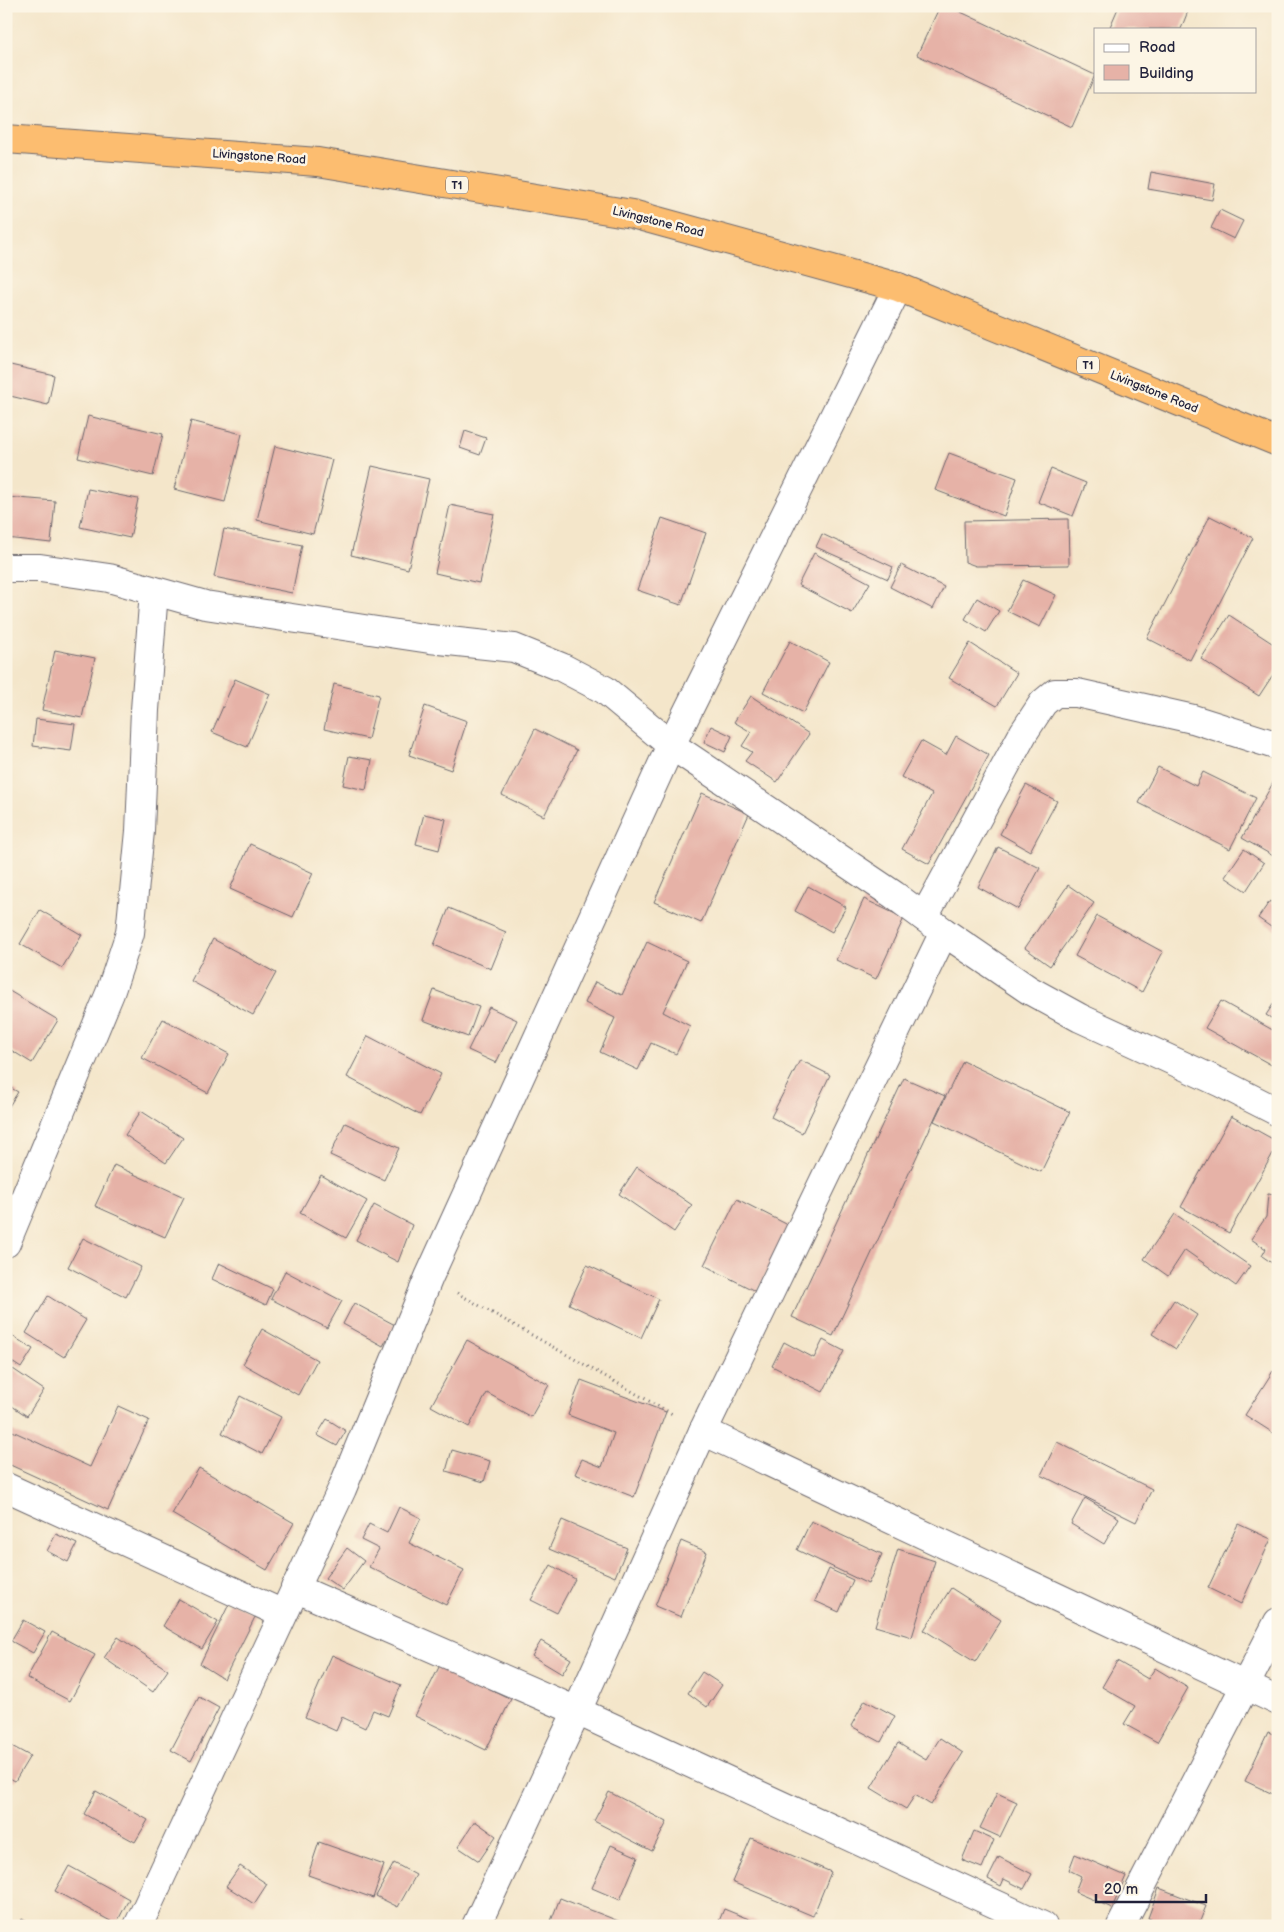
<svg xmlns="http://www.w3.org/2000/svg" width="1284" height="1932" font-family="'Balsamiq Sans',sans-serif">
	<rect width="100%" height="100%" fill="#fcf5e5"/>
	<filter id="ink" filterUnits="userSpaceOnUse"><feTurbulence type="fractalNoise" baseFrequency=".02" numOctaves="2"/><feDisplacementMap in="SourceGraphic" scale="10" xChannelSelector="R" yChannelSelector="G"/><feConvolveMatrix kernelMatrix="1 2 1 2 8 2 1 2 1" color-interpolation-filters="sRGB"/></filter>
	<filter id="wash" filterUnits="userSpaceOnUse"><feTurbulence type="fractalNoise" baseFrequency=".0096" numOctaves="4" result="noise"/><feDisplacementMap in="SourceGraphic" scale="20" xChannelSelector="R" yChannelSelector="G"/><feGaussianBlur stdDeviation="1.12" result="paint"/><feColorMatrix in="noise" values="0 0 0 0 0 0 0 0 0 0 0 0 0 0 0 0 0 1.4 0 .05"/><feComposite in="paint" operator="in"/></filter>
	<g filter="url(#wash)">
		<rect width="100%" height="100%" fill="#f4e6ca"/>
		<g id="blocks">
			<g fill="#e6b2a7">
				<polygon points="940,6 948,6 1095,75 1072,127 917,55"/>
				<polygon points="1119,6 1190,6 1181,29 1109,29"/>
				<polygon points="1151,172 1215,184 1212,200 1148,189"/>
				<polygon points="1220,210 1243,221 1234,239 1211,228"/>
				<polygon points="6,364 54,375 48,405 6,395"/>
				<polygon points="88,416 163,434 153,476 78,458"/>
				<polygon points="191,421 242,434 225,502 174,489"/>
				<polygon points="465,431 486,438 480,455 460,448"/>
				<polygon points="275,446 332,460 313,534 257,520"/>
				<polygon points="949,453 1017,478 1004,516 935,490"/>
				<polygon points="372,466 429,479 408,569 351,555"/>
				<polygon points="1051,469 1086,483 1073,516 1038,502"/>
				<polygon points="88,489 138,499 130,538 80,527"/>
				<polygon points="6,497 55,501 51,543 6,538"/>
				<polygon points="450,505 494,514 479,583 435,573"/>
				<polygon points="1210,516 1253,538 1190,660 1147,638"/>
				<polygon points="662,518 706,533 681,605 637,590"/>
				<polygon points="1068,519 1069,565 976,566 965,562 964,521"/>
				<polygon points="224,529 302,545 292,593 214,577"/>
				<polygon points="822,534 893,567 888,579 816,547"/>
				<polygon points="814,553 870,583 852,613 798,585"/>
				<polygon points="901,565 944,587 933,609 890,587"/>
				<polygon points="1023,580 1056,595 1040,627 1007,611"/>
				<polygon points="977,598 999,611 986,632 965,619"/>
				<polygon points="1229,615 1278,647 1278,667 1259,696 1201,659"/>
				<polygon points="790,641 829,662 803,713 763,692"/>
				<polygon points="970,643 1017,673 997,706 949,678"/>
				<polygon points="55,650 95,658 82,718 42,710"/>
				<polygon points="235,679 270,694 247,747 212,732"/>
				<polygon points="334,684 379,695 368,739 324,729"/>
				<polygon points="751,696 809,734 777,782 745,761 752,752 742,746 751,732 734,722"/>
				<polygon points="425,706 467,721 451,770 409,755"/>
				<polygon points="36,719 75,724 71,751 33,746"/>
				<polygon points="711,726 732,736 725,752 704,742"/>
				<polygon points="535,729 577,750 544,816 502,795"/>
				<polygon points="956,736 989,755 929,864 902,849 932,794 901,777 921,741 946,755"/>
				<polygon points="349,756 372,760 366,790 343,785"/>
				<polygon points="1158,767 1196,786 1203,772 1256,798 1230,849 1139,803"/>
				<polygon points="1278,774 1278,852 1275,857 1242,838"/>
				<polygon points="1026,785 1057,801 1030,851 1000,834"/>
				<polygon points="702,793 749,814 701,923 654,902"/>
				<polygon points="424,814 446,819 439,850 416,844"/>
				<polygon points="250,844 313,873 293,917 230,889"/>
				<polygon points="998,847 1040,868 1018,909 978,887"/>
				<polygon points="1244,849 1264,863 1246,891 1225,877"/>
				<polygon points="1068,885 1094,903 1050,966 1025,948"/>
				<polygon points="808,886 846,907 832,932 795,911"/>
				<polygon points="864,899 904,918 876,979 836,960"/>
				<polygon points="1270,901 1278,907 1278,932 1258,918"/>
				<polygon points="449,908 506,932 491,969 434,945"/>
				<polygon points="40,910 82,935 62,968 20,944"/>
				<polygon points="1097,916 1163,952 1142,992 1075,956"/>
				<polygon points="213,939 276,973 253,1015 191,981"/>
				<polygon points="647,942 687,961 663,1012 690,1026 676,1054 651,1043 638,1070 600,1052 615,1018 585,1003 595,982 622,995"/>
				<polygon points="6,989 58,1020 32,1063 6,1047"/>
				<polygon points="434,990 479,1007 468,1037 423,1020"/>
				<polygon points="1278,997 1278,1022 1266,1015"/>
				<polygon points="1221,1001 1278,1033 1278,1061 1275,1067 1205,1028"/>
				<polygon points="489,1007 517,1020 496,1063 468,1050"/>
				<polygon points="163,1019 229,1054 208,1093 142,1058"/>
				<polygon points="368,1036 441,1074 420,1115 347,1077"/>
				<polygon points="800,1060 830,1075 802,1133 771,1117"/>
				<polygon points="963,1061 1070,1112 1041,1172 934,1121"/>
				<polygon points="904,1078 945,1096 833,1336 792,1317"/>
				<polygon points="6,1085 18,1092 6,1111"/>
				<polygon points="141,1111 183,1138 166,1163 125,1135"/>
				<polygon points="1231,1116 1278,1142 1278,1144 1229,1233 1181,1207"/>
				<polygon points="345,1123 399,1148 384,1180 330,1155"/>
				<polygon points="114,1165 184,1197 165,1237 95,1206"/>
				<polygon points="637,1167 692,1205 674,1232 619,1194"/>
				<polygon points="321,1175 367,1201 346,1238 300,1213"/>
				<polygon points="1268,1194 1278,1195 1278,1254 1272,1263 1262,1256 1266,1249 1251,1239 1266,1217"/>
				<polygon points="737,1199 790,1226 757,1292 704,1265"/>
				<polygon points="374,1205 412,1225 398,1262 356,1240"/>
				<polygon points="1175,1214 1250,1266 1236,1286 1185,1250 1168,1276 1144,1259"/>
				<polygon points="83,1238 141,1267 126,1297 68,1267"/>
				<polygon points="219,1263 273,1289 266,1305 212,1279"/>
				<polygon points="587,1265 659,1299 641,1338 569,1304"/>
				<polygon points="285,1271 342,1301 327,1328 271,1299"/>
				<polygon points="48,1296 86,1320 64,1357 26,1333"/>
				<polygon points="1174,1300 1197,1315 1176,1349 1152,1334"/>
				<polygon points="354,1303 395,1325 383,1346 343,1324"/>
				<polygon points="262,1329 317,1360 298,1395 243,1364"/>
				<polygon points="6,1332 33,1349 21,1368 6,1358"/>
				<polygon points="467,1340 549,1385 531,1417 487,1393 469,1427 431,1406"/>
				<polygon points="823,1340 844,1351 823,1392 772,1366 784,1342 814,1358"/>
				<polygon points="13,1369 44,1390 27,1416 6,1402 6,1379"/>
				<polygon points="1273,1371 1278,1374 1278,1436 1245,1415"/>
				<polygon points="581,1380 666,1412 634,1497 575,1474 582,1459 602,1467 614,1433 568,1415"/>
				<polygon points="240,1396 281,1417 262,1454 222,1433"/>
				<polygon points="118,1406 149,1420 108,1510 6,1463 6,1428 90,1467"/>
				<polygon points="327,1419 346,1431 337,1446 317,1435"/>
				<polygon points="1057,1442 1152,1489 1136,1522 1041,1475"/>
				<polygon points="452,1450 490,1461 484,1482 446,1471"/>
				<polygon points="199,1468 294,1523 267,1570 172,1514"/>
				<polygon points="1085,1498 1119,1518 1104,1544 1071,1524"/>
				<polygon points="399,1507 421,1518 409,1543 464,1570 446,1605 369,1567 379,1549 361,1540 369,1524 387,1533"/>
				<polygon points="562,1520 627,1548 615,1577 549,1549"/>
				<polygon points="811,1521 882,1554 868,1584 797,1550"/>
				<polygon points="1238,1524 1271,1539 1241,1604 1208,1588"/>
				<polygon points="56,1534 77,1544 68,1562 47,1551"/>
				<polygon points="681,1541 707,1552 681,1617 655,1606"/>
				<polygon points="347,1548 364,1561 343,1590 325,1578"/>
				<polygon points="898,1549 935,1561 912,1637 875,1626"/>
				<polygon points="551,1565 575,1579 557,1613 531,1600"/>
				<polygon points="829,1569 853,1580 839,1612 815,1601"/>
				<polygon points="951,1588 1001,1620 975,1662 924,1630"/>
				<polygon points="179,1599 218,1622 202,1649 163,1626"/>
				<polygon points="230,1602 256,1615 224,1679 200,1664"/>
				<polygon points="23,1620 45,1632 33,1653 11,1641"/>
				<polygon points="52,1632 95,1655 70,1701 27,1678"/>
				<polygon points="118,1637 168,1670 153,1692 104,1658"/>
				<polygon points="541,1641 571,1659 562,1674 532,1656"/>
				<polygon points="332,1655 401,1685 388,1716 373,1710 365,1728 342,1717 336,1731 305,1717"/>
				<polygon points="1117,1661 1148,1679 1155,1668 1188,1688 1157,1742 1124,1724 1135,1706 1102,1687"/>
				<polygon points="440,1665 511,1699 486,1750 415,1716"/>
				<polygon points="702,1672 722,1685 707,1707 688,1693"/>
				<polygon points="199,1697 219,1708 191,1761 171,1750"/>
				<polygon points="865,1700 895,1716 881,1742 851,1726"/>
				<polygon points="1268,1732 1278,1736 1278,1783 1273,1794 1245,1781"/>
				<polygon points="940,1738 963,1753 931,1805 915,1795 906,1809 871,1788 898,1743 926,1760"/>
				<polygon points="6,1743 30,1756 15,1781 6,1776"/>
				<polygon points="96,1791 148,1820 135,1842 84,1814"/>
				<polygon points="609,1792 667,1822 652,1851 594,1821"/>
				<polygon points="997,1793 1017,1802 1000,1837 980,1828"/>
				<polygon points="475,1821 496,1836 479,1861 458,1847"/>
				<polygon points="974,1831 994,1840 982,1868 962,1860"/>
				<polygon points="751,1838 831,1872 813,1916 732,1882"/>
				<polygon points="319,1842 384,1865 373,1898 308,1875"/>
				<polygon points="611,1845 638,1857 620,1900 592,1888"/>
				<polygon points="1075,1854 1126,1876 1112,1908 1075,1892 1081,1876 1069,1870"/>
				<polygon points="999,1857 1032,1874 1024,1889 1004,1879 1001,1886 988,1879"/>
				<polygon points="394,1863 416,1875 398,1907 376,1896"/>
				<polygon points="69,1866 129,1899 116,1924 55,1891"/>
				<polygon points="240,1866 267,1884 254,1904 226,1886"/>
				<polygon points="1159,1888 1206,1906 1198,1926 1168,1926 1148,1918"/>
				<polygon points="560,1898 631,1926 549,1926"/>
				<polygon points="724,1909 766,1926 717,1926"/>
				<polygon points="22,1919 34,1926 18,1926"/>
			</g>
		</g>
	</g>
	<g filter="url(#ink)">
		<use href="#blocks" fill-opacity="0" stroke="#6c676d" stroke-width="1"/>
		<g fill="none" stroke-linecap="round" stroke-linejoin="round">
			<g stroke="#6c676d" stroke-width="30">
				<g id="street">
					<polyline points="6,568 40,568 109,578 205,605 430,639 514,648 561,667 605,690 671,745 894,895 944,932 1029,990 1080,1018 1221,1083 1278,1112"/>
					<polyline points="924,917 1024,732 1043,703 1055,693 1077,693 1193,719 1278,746"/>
					<polyline points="6,1243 110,993 130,933 140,831 145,710 154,591"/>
					<polyline points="703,1431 1278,1701"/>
					<polyline points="6,1487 283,1614"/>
					<polyline points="295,1588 577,1711 1043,1926"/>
					<polyline points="138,1926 342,1489 429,1277 671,745 898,287"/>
					<polyline points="476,1926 577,1711 703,1431 944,932"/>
					<polyline points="1121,1926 1278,1622"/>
				</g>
			</g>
			<g stroke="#6c676d" stroke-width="30">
				<polyline id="highway" points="6,139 318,162 632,214 898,287 1278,442"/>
			</g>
			<polyline stroke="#6c676d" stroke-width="3" stroke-dasharray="1 4" stroke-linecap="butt" points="457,1293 674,1415"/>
			<use href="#street" stroke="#fff" stroke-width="28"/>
			<use href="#highway" stroke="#fcbd6f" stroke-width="28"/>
		</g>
	</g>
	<g text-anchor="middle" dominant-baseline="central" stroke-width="5" stroke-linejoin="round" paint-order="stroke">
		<g fill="#fcf5e5" stroke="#63616e" stroke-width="1">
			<rect x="446" y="176.5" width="22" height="17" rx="4"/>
			<rect x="1077" y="356.5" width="22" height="17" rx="4"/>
		</g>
		<g font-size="11" font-weight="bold" fill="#22223b">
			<text x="457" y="185">T1</text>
			<text x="1088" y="365">T1</text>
		</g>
		<g font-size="12" fill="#22223b" stroke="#fcf5e5">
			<text transform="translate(259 157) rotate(4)">Livingstone Road</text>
			<text transform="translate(658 222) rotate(14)">Livingstone Road</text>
			<text transform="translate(1154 392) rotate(22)">Livingstone Road</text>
		</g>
	</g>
	<rect width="1284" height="1932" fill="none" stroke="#fcf5e5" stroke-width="25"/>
	<rect x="1094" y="28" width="162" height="65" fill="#fcf5e5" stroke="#a5a1a1"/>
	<rect x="1104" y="44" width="25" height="8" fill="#ffffff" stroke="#a5a1a1"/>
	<text x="1139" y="52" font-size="15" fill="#22223b">Road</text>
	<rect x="1104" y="65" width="25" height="15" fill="#e6b2a7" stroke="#a5a1a1"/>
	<text x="1139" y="78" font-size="15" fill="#22223b">Building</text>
	<path d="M1096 1894v8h110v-8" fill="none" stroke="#22223b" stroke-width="2.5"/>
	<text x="1104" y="1894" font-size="15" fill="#22223b" stroke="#fcf5e5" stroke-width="4" paint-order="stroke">20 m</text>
</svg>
